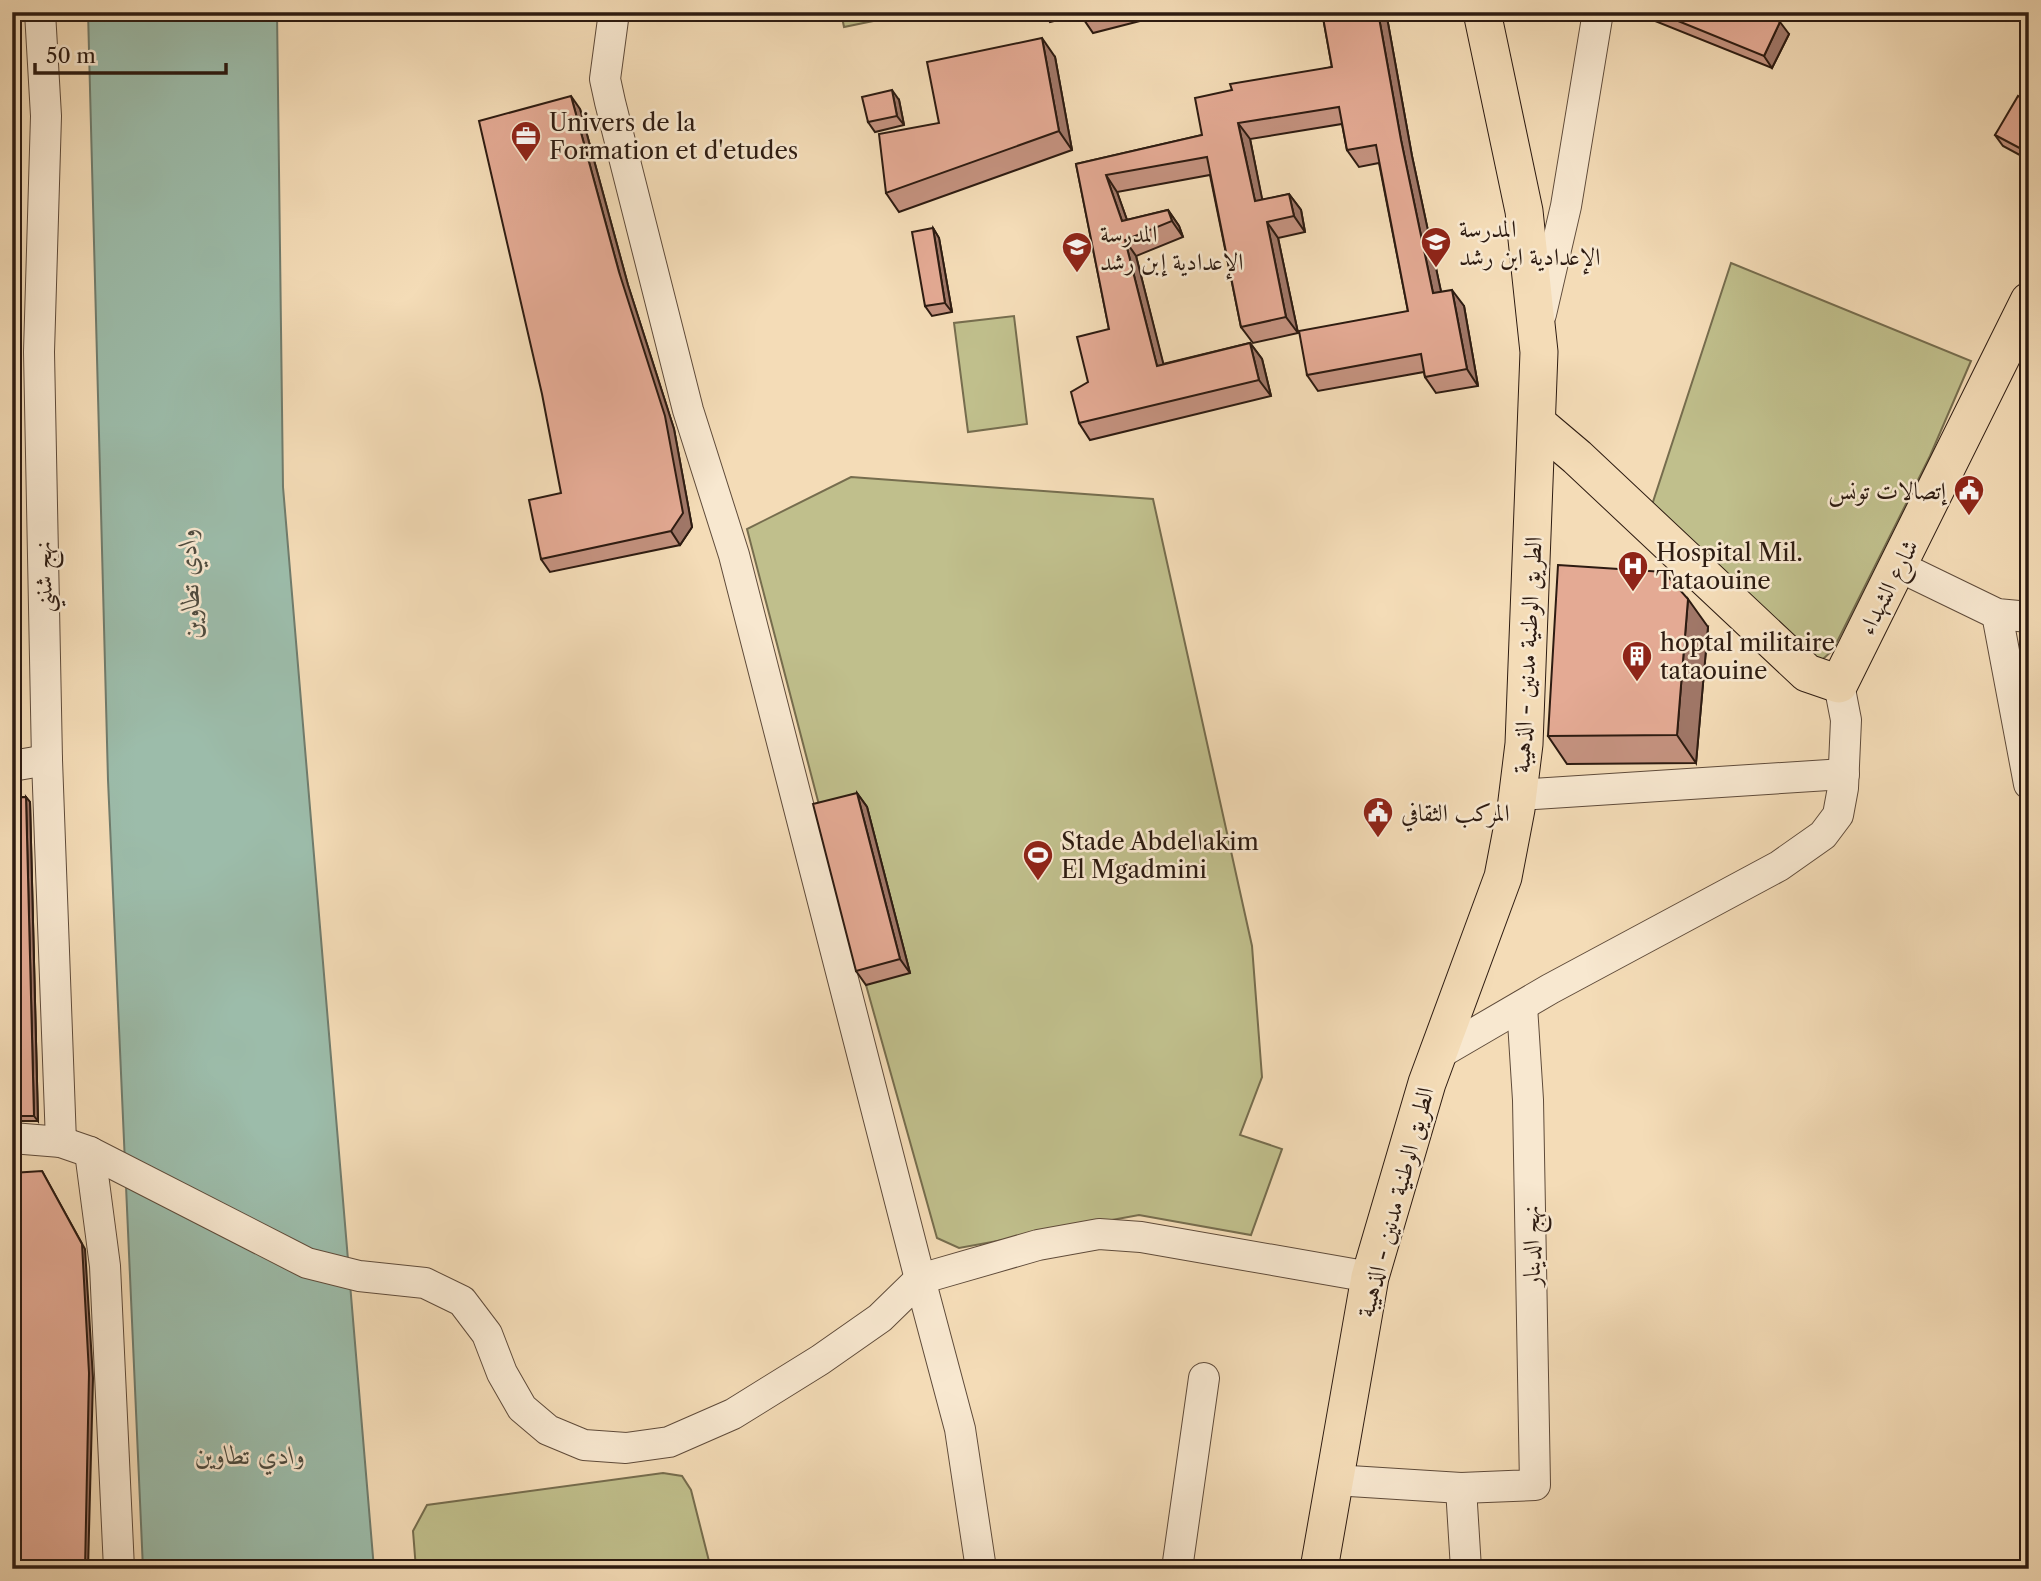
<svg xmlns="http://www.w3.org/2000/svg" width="2041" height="1581" font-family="'Libre Caslon Text',Amiri,serif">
<rect width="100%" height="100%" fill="#f4dcb7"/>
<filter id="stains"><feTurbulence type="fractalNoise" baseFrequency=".00286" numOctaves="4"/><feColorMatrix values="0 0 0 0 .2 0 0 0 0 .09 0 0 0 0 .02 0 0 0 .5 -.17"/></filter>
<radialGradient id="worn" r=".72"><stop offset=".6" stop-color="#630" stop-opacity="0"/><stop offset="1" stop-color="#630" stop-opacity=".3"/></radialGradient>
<g fill="#c0bf8c" stroke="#766d4e" stroke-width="2">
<polygon points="841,12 917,12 844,27"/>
<polygon points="1731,263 1971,361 1930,456 1833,650 1823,659 1816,660 1651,508"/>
<polygon points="1014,316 1027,424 968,432 954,323"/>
<polygon points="851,477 1153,499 1252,946 1262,1077 1240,1135 1282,1149 1251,1235 1139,1215 959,1248 937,1238 866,985 747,529"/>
<polygon points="663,1473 682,1476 691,1490 711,1569 416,1569 413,1531 427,1505"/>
</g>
<polygon fill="#9cbcaa" stroke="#707c6d" stroke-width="2" points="88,12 277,12 283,487 374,1569 143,1569 108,780"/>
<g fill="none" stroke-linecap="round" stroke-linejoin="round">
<g stroke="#5f4b3a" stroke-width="32">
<g id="minor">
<polyline points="40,12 46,116 39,352 47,760 61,1142"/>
<polyline points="614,12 605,79 610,102 688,410 734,555 920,1279 960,1429 981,1569"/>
<polyline points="1541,314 1566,206 1598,12"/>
<polyline points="1898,566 1997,614 2029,617"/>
<polyline points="1997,614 2029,784"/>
<polyline points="12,766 47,760"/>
<polyline points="1518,795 1844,774"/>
<polyline points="1437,1055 1550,989 1779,866 1823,835 1838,815 1843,788 1846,720 1839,684"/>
<polyline points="12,1138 61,1142 90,1152 307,1263 359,1276 425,1283 462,1301 487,1334 502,1373 522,1408 548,1430 584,1445 626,1448 669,1442 733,1414 820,1360 880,1318 920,1279 1038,1245 1099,1234 1141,1237 1370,1277"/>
<polyline points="90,1152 105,1266 119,1569"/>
<polyline points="1334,1480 1461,1488 1535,1485 1528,1100 1522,1006"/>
<polyline points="1461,1488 1466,1569"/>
<polyline points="1177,1569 1204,1378"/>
</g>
</g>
<g stroke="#2d1b11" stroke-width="39">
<g id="major">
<polyline points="1538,424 1577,457 1807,673 1839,684 2029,301"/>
<polyline points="1319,1569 1370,1277 1427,1083 1503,877 1516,809 1524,744 1539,352 1524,211 1482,12"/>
</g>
</g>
<use href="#minor" stroke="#f8e8d0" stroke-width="30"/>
<use href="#major" stroke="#f4dcb7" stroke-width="37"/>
</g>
<g fill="#c4927f" stroke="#2d1b11" stroke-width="2">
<polygon points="1043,12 1138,12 1140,21 1093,33 1080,14 1050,22"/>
<polygon points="1209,12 1237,12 1213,18"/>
<polygon points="1322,12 1386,12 1412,156 1441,292 1464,306 1478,386 1436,393 1425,377 1424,372 1318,391 1307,375 1408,311 1379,163 1359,167 1347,150 1342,124 1250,139 1262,200 1289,194 1301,210 1305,232 1278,238 1298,333 1253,343 1241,327 1210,175 1117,192 1127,220 1168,210 1179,226 1183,237 1136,256 1163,364 1250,343 1262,359 1271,396 1090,440 1079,423 1088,382 1109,329 1076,164 1202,135 1232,90 1332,67"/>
<polygon points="1638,12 1760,12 1789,34 1772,68 1640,15"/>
<polygon points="1055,57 1072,150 899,212 886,193 939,123"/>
<polygon points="2029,91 2029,160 2003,146 1995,135"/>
<polygon points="899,100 904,125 875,132 868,122"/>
<polygon points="580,109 628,285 674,429 692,527 680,545 550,572 541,559 561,493"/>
<polygon points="933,228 939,238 952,312 932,316 925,306"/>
<polygon points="1708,627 1696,763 1567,764 1548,736"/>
<polygon points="857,793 867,807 910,973 866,985 856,971"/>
<polygon points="26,797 30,802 38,1121 12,1121 12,798"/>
</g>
<g fill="#a07768" stroke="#2d1b11" stroke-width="2">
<polygon points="1134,12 1138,12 1140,21"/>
<polygon points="1378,12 1386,12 1412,156 1445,310 1433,293 1401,140"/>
<polygon points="1780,22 1789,34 1772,68 1764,56"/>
<polygon points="1042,38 1055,57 1072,150 1059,131"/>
<polygon points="892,90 899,100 904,125 897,116"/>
<polygon points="571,96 580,109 628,285 674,429 692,527 680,545 671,531 619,272"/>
<polygon points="1238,123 1250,139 1266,218 1255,201"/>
<polygon points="1106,175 1117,192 1133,237 1122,221"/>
<polygon points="1289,194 1301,210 1305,232 1294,216"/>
<polygon points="1168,210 1179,226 1183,237 1172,221"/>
<polygon points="1267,222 1278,238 1298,333 1286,317"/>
<polygon points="933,228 939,238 952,312 945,303"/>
<polygon points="1125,240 1136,256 1168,382 1157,366"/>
<polygon points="1452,290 1464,306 1478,386 1467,369"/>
<polygon points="1250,343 1262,359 1271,396 1259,380"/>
<polygon points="1688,599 1708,627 1696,763 1677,735"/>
<polygon points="857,793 867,807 910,973 900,959"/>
<polygon points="26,797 30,802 38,1121 34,1116"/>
<polygon points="42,1171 85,1249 93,1378 88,1569 85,1569"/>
</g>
<g fill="#e4aa94" stroke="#2d1b11" stroke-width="2">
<polygon points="1322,12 1378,12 1401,140 1433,293 1452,290 1467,369 1425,377 1421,354 1307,375 1299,331 1408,311 1376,145 1347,150 1339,107 1238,123 1255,201 1289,194 1294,216 1267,222 1286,317 1241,327 1207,157 1106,175 1122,221 1168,210 1172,221 1125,240 1157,366 1250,343 1259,380 1079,423 1071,392 1088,382 1077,337 1109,329 1076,164 1202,135 1195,98 1232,90 1230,84 1332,67"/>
<polygon points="1656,12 1760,12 1780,22 1764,56"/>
<polygon points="1042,38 1059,131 886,193 879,134 939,123 927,62"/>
<polygon points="892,90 897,116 868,122 862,97"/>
<polygon points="2029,91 2029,153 1995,135 2018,96 2023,99"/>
<polygon points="571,96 619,272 665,416 683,513 671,531 541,559 529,500 561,493 542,394 479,121"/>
<polygon points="933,228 945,303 925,306 912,232"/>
<polygon points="1558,565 1664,572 1688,599 1677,735 1548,736"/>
<polygon points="857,793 900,959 856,971 813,804"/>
<polygon points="26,797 34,1116 12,1116 12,798"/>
<polygon points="42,1171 82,1244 89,1373 85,1569 12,1569 12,1173"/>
</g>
<defs>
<g id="office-pin" transform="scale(1.575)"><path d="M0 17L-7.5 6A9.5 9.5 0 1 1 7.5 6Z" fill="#8f2418" stroke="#f8e8d0"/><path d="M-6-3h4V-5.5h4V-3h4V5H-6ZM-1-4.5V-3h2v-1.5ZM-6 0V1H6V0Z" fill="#fff"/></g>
<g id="school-pin" transform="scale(1.575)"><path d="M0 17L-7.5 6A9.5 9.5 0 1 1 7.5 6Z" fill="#8f2418" stroke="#f8e8d0"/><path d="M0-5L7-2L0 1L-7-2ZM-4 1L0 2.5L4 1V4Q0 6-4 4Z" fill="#fff"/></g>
<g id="civic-pin" transform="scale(1.575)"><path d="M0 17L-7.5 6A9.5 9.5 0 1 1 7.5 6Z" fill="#8f2418" stroke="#f8e8d0"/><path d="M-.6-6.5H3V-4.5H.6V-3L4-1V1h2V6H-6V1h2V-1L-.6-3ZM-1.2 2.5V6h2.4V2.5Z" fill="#fff"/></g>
<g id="hospital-pin" transform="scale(1.575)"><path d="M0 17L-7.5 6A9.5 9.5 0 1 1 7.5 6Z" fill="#8f2418" stroke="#f8e8d0"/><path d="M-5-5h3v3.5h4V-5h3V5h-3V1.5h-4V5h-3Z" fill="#fff"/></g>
<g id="building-pin" transform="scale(1.575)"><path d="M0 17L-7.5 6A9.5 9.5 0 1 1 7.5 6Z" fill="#8f2418" stroke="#f8e8d0"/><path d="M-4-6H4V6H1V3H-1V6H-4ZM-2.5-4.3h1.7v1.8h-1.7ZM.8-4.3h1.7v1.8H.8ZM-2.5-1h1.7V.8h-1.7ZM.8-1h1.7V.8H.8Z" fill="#fff"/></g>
<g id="stadium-pin" transform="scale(1.575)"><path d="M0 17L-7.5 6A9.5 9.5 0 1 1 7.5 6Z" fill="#8f2418" stroke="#f8e8d0"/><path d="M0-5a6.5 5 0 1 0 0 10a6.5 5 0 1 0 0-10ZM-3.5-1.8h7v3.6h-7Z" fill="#fff"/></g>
</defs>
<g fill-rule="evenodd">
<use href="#office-pin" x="526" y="136"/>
<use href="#school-pin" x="1436" y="242"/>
<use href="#school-pin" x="1077" y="247"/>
<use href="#civic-pin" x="1969" y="490"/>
<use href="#hospital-pin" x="1633" y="566"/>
<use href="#building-pin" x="1637" y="656"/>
<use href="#civic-pin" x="1378" y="812"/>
<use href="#stadium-pin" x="1038" y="855"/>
</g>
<g text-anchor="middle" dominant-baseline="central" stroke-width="5" stroke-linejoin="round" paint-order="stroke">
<g font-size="24" fill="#2d1b11" stroke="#f8e8d0" text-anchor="start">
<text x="549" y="122">Univers de la<tspan x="549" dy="28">Formation et d'etudes</tspan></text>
<text x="1459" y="228">المدرسة<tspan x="1459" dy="28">الإعدادية ابن رشد</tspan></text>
<text x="1100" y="233">المدرسة<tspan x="1100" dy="28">الإعدادية إبن رشد</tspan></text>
<text x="1946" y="490" text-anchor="end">إتصالات تونس</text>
<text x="1656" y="552">Hospital Mil.<tspan x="1656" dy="28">Tataouine</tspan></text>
<text x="1660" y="642">hoptal militaire<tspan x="1660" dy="28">tataouine</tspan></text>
<text x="1401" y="812">المركب الثقافي</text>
<text x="1061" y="841">Stade Abdelاakim<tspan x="1061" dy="28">El Mgadmini</tspan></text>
</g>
<g font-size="24" fill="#2d1b11" stroke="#f8e8d0">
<text transform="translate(43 577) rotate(-91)">نهج شنني</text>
<text transform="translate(1888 587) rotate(-63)">شارع الشهداء</text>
<text transform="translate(1527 655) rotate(-87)">الطريق الوطنية مدنين - الذهيبة</text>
<text transform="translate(1395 1202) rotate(-75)">الطريق الوطنية مدنين - الذهيبة</text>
<text transform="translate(1531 1246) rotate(-91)">نهج الدينار</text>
</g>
<g font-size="26" font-style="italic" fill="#4e4b3f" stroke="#f8e8d0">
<text transform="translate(189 584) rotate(-93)">وادي تطاوين</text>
<text x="250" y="1455">وادي تطاوين</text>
</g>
</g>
<rect width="2041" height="1581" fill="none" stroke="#f4dcb7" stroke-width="42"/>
<rect x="14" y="14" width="2013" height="1553" fill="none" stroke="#2d1b11" stroke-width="3.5"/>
<rect x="21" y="21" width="1999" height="1539" fill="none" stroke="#2d1b11" stroke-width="2"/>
<path d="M35 63v10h191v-10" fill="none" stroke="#2d1b11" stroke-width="3.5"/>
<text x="46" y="63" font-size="21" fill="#2d1b11" stroke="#f8e8d0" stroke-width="5" paint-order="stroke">50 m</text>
<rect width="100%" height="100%" filter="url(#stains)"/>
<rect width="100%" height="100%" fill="url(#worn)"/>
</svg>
